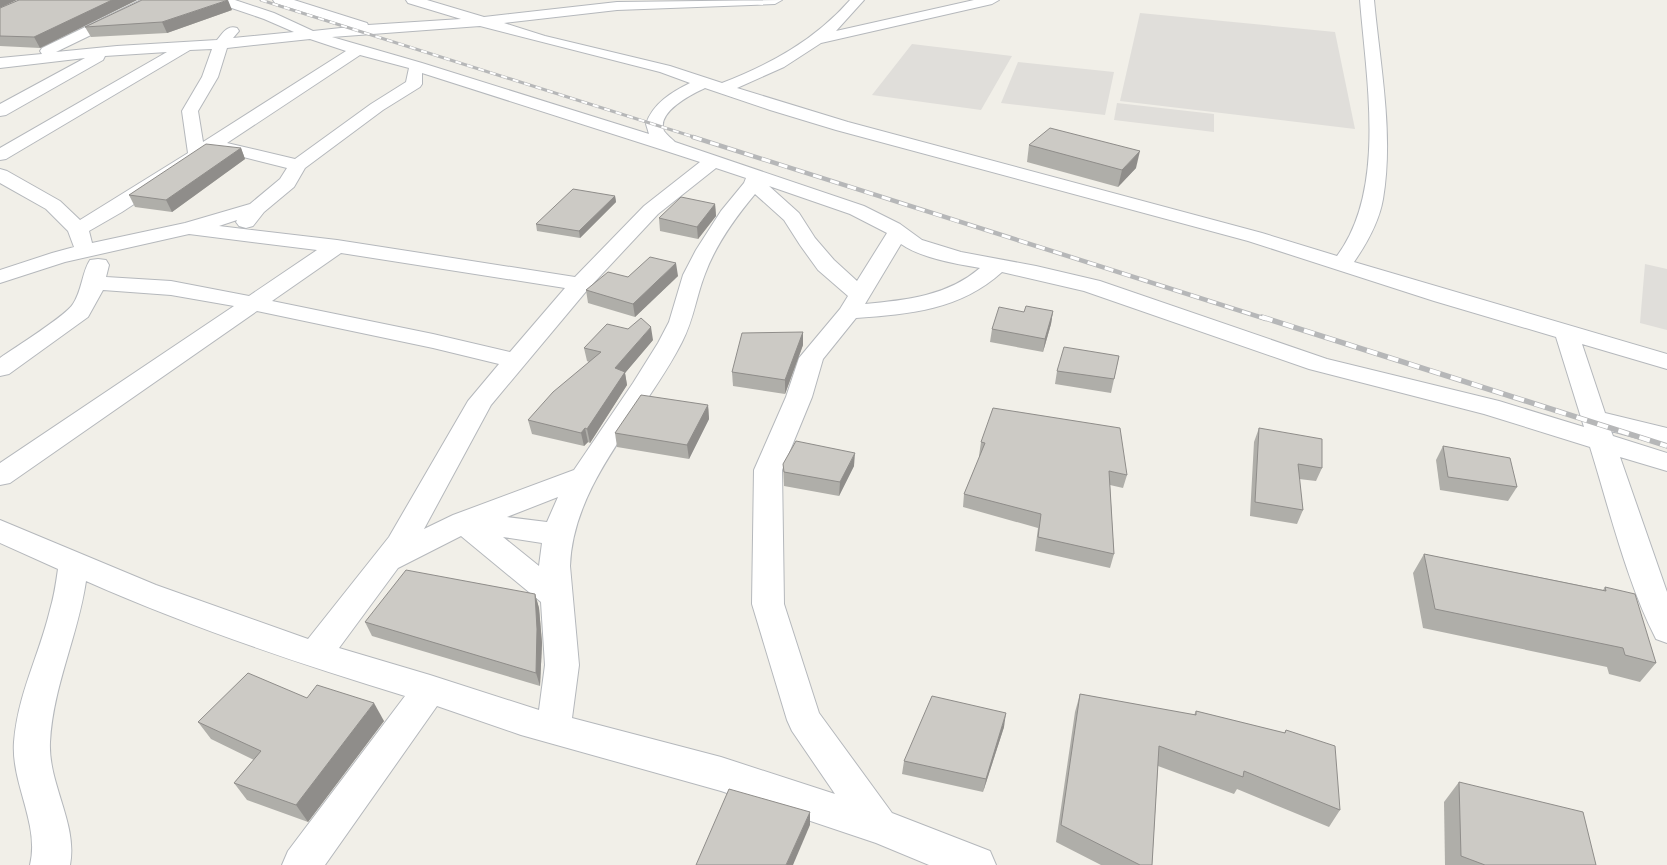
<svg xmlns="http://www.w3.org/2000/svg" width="1667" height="865" font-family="Jost,sans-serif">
<rect width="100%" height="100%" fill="#f1efe8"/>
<g fill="#e0deda">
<polygon points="1140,13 1335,32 1355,129 1120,101"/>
<polygon points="912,44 1012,56 981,110 872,95"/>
<polygon points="1018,62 1114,72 1105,115 1001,103"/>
<polygon points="1117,103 1214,114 1214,132 1114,120"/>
<polygon points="1645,264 1667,269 1667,330 1640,323"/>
</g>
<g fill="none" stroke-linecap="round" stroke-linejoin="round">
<g stroke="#b5b8bc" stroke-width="2">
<path id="minor" d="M141 0H159L157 3 56 52 117 46 217 40C223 33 227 25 237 28L239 31 233 38 294 32 264 19 217 3 215 0H235L274 13 313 31 350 27 275 3 273 0H294L367 23 368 25 461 19 408 3 406 0H427L484 17 617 2 782 0 775 4 617 10 504 23 545 36 670 66 722 83C771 64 815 40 850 0H864L836 31 974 0H999L992 4 821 43 784 67 737 88 848 122 1262 233 1337 256C1387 189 1366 78 1360 0H1374C1380 65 1394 134 1383 199 1379 222 1367 243 1354 262L1667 354V369L1582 344 1605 413 1667 428V446L1611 431 1613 436 1667 453V471L1620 457 1667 592V643L1656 639C1627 583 1609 508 1590 447L1484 414 1309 369 1084 291 1002 272C960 310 910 314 856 318L823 359 812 397 782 470 784 604 819 713 892 813 990 851 996 865H929L876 843 721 791 521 735 437 706 325 865H282L288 851 405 696C297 663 190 627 86 581 78 636 53 686 50 742 48 784 78 824 70 865H30C40 824 11 784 14 742 18 693 39 656 50 610 54 597 56 583 58 569L0 543V520L156 585 308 639 389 537 468 401 499 364 433 348 257 311 10 483 0 485V463L234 306 171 295 103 290 88 317 9 374 0 376V358C14 348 67 315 73 304 82 291 82 272 90 260L98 259 106 260 109 265 106 277 171 281 249 296 317 250 189 234 65 262 0 283V270L52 253 74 247 68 231 46 209 0 183V169L7 171 60 201 80 220 188 153 182 111 202 77 212 49 190 50 6 159 0 160V148L167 52 105 56 103 60 6 115 0 116V104L85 58 0 68V58L42 54 40 51 42 48ZM480 26 660 72 690 83C672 92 653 103 646 124L649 134 422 63 332 37ZM310 39 346 51 203 142 198 111 218 77 227 48ZM360 55 409 68 406 82 371 104 295 159 227 143ZM422 73 663 150 700 162 644 206 575 277 337 240 219 226 237 220 236 222 239 226 246 228 253 226 264 212 294 187 305 168 383 110 420 87 422 84ZM705 88 770 110 836 130 1248 241 1434 301 1556 337 1584 427 1499 401 1327 359 1100 281 1036 266 961 252 922 240 900 224 864 206 675 142C672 139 667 135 664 131 656 112 692 94 705 88ZM216 150 287 168 280 179 250 204 185 223 92 243 89 231 122 212ZM716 168 746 178 744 183 721 211 696 250 683 275 669 322 658 343 633 383 574 470 453 515 424 529 491 405 588 289 658 214ZM769 186 850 214 887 233 857 281 834 260 815 238 799 213ZM755 194 784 220 800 245 818 270 848 296 840 309 799 358 786 397 754 470 752 604 787 720 792 731 835 794 721 757 572 718 579 665 570 566C573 482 645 415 682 342 694 319 696 297 705 274 716 244 735 218 755 194ZM901 244C921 258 956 264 980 268 947 296 907 300 865 304ZM341 253 565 288 510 352 433 334 272 301ZM558 497 547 522 507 517ZM461 536 541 602 545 665 539 710 430 675 339 648 398 568ZM503 537 542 543 539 566Z"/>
</g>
<use href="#minor" fill="#fff" fill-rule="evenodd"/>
<g stroke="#b6b7b8" stroke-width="3">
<polyline id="rail-far2" points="261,0 697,138"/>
</g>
<g stroke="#b6b7b8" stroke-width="4.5">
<polyline id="rail-far1" points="693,137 1266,319"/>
</g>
<g stroke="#b6b7b8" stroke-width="5.5">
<polyline id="rail" points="1262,317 1667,446"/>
</g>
<use href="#rail-far2" stroke="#fff" stroke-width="2" stroke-dasharray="6" stroke-linecap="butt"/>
<use href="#rail-far1" stroke="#fff" stroke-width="3" stroke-dasharray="9" stroke-linecap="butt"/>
<use href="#rail" stroke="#fff" stroke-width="4" stroke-dasharray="11" stroke-linecap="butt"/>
</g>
<g fill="#afaea9">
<polygon points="19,0 137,0 40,48 0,46 0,8"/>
<polygon points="232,10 167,33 91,37 85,27"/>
<polygon points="1029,145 1136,168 1118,187 1027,162"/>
<polygon points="241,148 245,159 172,212 135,207 129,195"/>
<polygon points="615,196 616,202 580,238 537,231 536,224"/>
<polygon points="715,204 716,216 698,239 660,231 659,218"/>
<polygon points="678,276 635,317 588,303 586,290 628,277"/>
<polygon points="1053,311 1051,324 1043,352 990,342 992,329 1024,312"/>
<polygon points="803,332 803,345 785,394 733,386 732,372"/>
<polygon points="653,340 625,373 627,385 590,443 588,442 584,446 532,434 528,420 589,362 587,361 584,348"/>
<polygon points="1119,356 1111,393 1055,384 1057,371"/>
<polygon points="708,405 709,419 689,459 617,447 615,433"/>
<polygon points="1259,428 1322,468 1316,481 1299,479 1303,510 1297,524 1250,516 1254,442"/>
<polygon points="981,442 1127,475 1123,488 1110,485 1114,554 1110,568 1035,551 1038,528 963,507 964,494 980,456 979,456"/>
<polygon points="1443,446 1517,487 1508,501 1440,490 1436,460"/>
<polygon points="783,464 854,466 839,496 784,486"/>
<polygon points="1424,554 1603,590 1605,587 1656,663 1640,682 1609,674 1607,667 1423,628 1413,573"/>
<polygon points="535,594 539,608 542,643 540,686 372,636 365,622"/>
<polygon points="1080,694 1194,715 1196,711 1284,733 1286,730 1340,810 1329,827 1237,789 1234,794 1158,766 1152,865 1101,865 1056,842 1075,712"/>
<polygon points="307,698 384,721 308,822 247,800 234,783 254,760 211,739 198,722"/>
<polygon points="1004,727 983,792 902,774 904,761"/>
<polygon points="1459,782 1596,865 1445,865 1444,802"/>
</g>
<g fill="#8f8d8a">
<polygon points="0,0 17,0 0,8"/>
<polygon points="112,0 137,0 40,48 34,37"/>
<polygon points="228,0 232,10 167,33 162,22"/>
<polygon points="241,148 245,159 172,212 166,200"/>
<polygon points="1140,151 1136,168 1118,187 1122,170"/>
<polygon points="615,196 616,202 580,238 579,231"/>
<polygon points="715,204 716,216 698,239 697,227"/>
<polygon points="676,263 678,276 635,317 633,304"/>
<polygon points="1053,311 1051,324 1043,352 1045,339"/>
<polygon points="651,327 653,340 625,373 627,385 590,443 587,429 615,368"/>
<polygon points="803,332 803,345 785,394 785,380"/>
<polygon points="708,405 709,419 689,459 687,445"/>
<polygon points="585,428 588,442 584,446 581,433"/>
<polygon points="855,453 854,466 839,496 840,482"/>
<polygon points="535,594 539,608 542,643 540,686 536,673"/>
<polygon points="374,703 384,721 308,822 296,805"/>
<polygon points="1006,713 1004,727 983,792 986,779"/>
<polygon points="810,812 810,825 793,865 786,865"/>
</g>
<g fill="#cccac5" stroke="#8f8d8a">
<polygon points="19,0 112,0 34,37 0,36 0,8"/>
<polygon points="142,0 228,0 162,22 85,27"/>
<polygon points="1050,128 1140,151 1122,170 1029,145"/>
<polygon points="206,144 241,148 166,200 129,195"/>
<polygon points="573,189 615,196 579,231 536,224"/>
<polygon points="681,197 715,204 697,227 659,218"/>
<polygon points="650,257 676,263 633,304 586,290 608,272 628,277"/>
<polygon points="1026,306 1053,311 1045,339 992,329 999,307 1024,312"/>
<polygon points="641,318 651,327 615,368 625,372 587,429 585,428 581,433 528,420 553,392 601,352 584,348 607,324 628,329"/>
<polygon points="803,332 785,380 732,372 742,333"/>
<polygon points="1064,347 1119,356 1114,379 1057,371"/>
<polygon points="641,395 708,405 687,445 615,433"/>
<polygon points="993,408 1120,428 1127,475 1109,471 1114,554 1038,537 1041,514 964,494 985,443 981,442"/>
<polygon points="1259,428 1322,439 1322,468 1298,464 1303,510 1255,502"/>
<polygon points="796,441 855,453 840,482 784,472 783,464"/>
<polygon points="1443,446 1510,458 1517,487 1448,477"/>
<polygon points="1424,554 1606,591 1605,587 1635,594 1656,663 1625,655 1623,648 1435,609"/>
<polygon points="406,570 535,594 537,629 536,673 365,622"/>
<polygon points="248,673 307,698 317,685 374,703 296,805 234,783 261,751 198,722"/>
<polygon points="1080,694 1196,715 1196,711 1285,733 1286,730 1335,746 1340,810 1244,771 1243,777 1159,746 1152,865 1140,865 1061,825"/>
<polygon points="932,696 1006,713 986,779 904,761"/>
<polygon points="1459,782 1583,812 1596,865 1485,865 1461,856"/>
<polygon points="729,789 810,812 786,865 696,865"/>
</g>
</svg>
